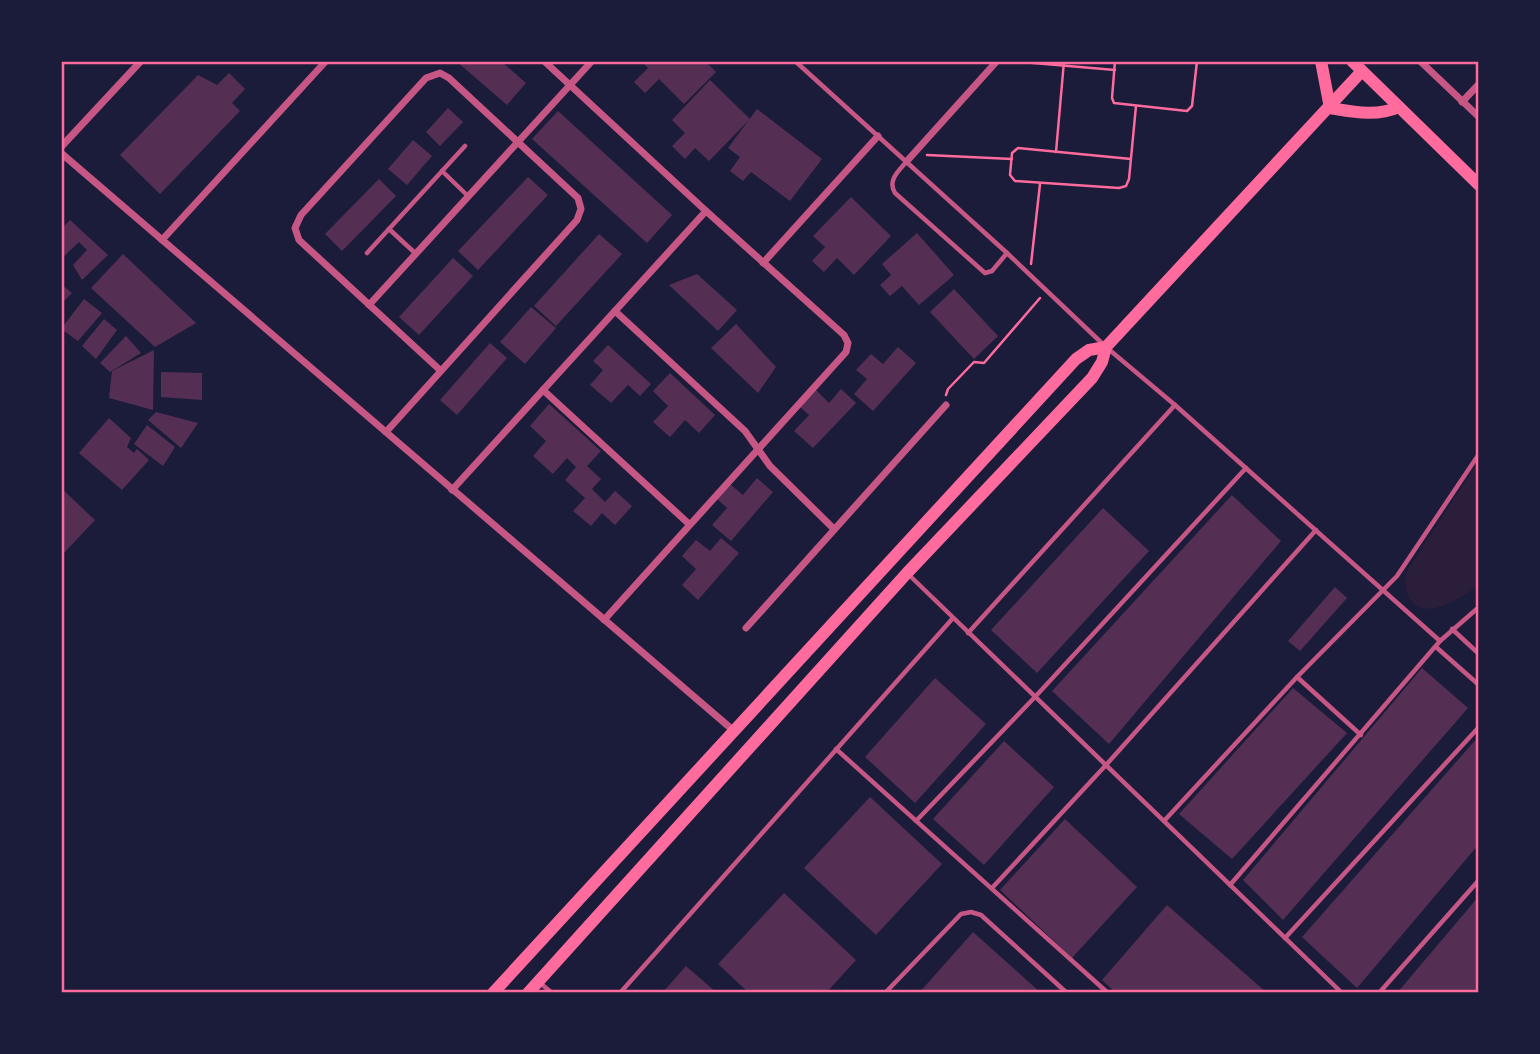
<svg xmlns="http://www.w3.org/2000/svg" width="1540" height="1054" font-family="'Zilla Slab',serif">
<rect width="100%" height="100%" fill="#1b1b3a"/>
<path fill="#2a1e3b" d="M1479 460V586C1461 596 1427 623 1410 599 1405 591 1405 583 1406 573Z"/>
<g fill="#542f53">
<polygon points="456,61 501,61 526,83 507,105"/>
<polygon points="641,61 705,61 716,72 684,104 659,79 645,93 634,82 648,68"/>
<polygon points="229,73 245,89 232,103 240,111 160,194 120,155 198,75 217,85"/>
<polygon points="710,80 750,119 709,161 695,148 685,159 672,146 685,133 672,120"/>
<polygon points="448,108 463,122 440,146 426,132"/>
<polygon points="757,109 822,159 790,201 751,172 743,181 730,171 740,157 728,148"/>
<polygon points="558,111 672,215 647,243 532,139"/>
<polygon points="413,140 432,156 407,185 388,169"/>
<polygon points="528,177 548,195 478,270 458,251"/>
<polygon points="379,179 396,196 342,251 325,234"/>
<polygon points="851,197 891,236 854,275 837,258 824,272 812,261 825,247 813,236"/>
<polygon points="70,220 108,255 82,280 73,265 87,250 79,242 61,259 61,229"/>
<polygon points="917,233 954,275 919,305 902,286 890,296 880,285 891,275 882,264"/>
<polygon points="599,234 622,254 556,326 534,306"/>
<polygon points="123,254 196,323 155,347 91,288"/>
<polygon points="453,258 473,276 419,335 399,317"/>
<polygon points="697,274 737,310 718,331 669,285"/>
<polygon points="61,284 72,293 61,304"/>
<polygon points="954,289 998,336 974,359 930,312"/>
<polygon points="84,299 102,313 78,341 61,329"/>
<polygon points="531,307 556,328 525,364 500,342"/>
<polygon points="104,319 117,330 96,359 82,346"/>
<polygon points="736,324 776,367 758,393 711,348"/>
<polygon points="126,336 141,353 110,372 100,363"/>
<polygon points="490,343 507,358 457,415 440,400"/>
<polygon points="608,345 651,384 640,396 628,385 611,403 590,385 603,370 593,361"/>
<polygon points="898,347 916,363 873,411 854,394 867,379 856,370 871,354 883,364"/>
<polygon points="154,350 153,410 109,398 112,371"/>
<polygon points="161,372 202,373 202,400 161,397"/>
<polygon points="670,373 715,415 699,433 685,420 670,437 653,422 668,406 653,391"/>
<polygon points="815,389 829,403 841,389 856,403 813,448 794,431 809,415 799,406"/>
<polygon points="549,404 601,451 587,466 601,479 592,489 605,502 615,491 632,506 615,525 602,513 591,526 573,511 585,498 565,480 576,467 567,458 553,474 533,456 546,441 530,426"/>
<polygon points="156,412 198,423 181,448 148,420"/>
<polygon points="109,418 131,438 127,447 134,453 137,449 149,460 122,490 79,453"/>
<polygon points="147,425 175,447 163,466 134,444"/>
<polygon points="757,478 773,492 731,541 712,525 727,508 717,499 730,484 743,495"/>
<polygon points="61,488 95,520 64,553 61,550"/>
<polygon points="1232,495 1281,541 1109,744 1052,691"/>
<polygon points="1103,508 1149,551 1037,673 991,630"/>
<polygon points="721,538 739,553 698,600 682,585 696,569 682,556 696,540 710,551"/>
<polygon points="1335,587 1347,598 1300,651 1288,641"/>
<polygon points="1422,668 1468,708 1283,920 1243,880"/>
<polygon points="935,678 986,724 915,803 865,757"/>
<polygon points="1293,688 1347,733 1232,859 1179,814"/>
<polygon points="1479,736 1479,844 1357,988 1302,937"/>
<polygon points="1004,741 1054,787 984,865 933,819"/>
<polygon points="870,797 942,864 876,935 804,868"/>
<polygon points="1065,819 1137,887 1072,958 1000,890"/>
<polygon points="784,893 856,960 826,993 749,993 718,964"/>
<polygon points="1479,896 1479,993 1397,993"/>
<polygon points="1167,905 1267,993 1116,993 1102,980"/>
<polygon points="973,932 1041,993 919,993"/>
<polygon points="686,966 717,993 662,993"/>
</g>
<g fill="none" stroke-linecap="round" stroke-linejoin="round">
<g stroke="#ff6b9d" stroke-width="2.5">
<polyline points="1009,61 1115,70"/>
<polyline points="1115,61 1112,98 1114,103 1187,111 1192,106 1197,61"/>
<polyline points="1056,152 1064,61"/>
<polyline points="927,155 1012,159"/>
<polyline points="1131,159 1018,148 1012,153 1010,175 1015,181 1119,188 1126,186 1129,179 1136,106"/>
<polyline points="1031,264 1040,184"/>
<polyline points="946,395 948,389 974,362 984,363 1040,298"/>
</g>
<g stroke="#c65784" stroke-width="4.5">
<polyline points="795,61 1007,253 1106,347 1175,405 1440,641"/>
<path d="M907 161C899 171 887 180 895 193L985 273 992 271 1007 253"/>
<polyline points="442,171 468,196"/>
<polyline points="389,229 415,253"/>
<polyline points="367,253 465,146"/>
<polyline points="907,573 1342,993"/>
<polyline points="1452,629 1479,654"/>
<polyline points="968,633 1175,405"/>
<polyline points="1436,647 1479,685"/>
<polyline points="1297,677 1361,735"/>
<polyline points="836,749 1108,993"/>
<polyline points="916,821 1035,697 1246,468"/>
<polyline points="1164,821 1297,677 1397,576 1479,454"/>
<polyline points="1230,885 1440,641 1479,607"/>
<polyline points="992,888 1106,765 1316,530"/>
<polyline points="1285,938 1479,727"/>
<polyline points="539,982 552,993"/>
<polyline points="620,993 953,618"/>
<polyline points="885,993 961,914 971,912 981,915 1067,993"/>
<polyline points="1379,993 1479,880"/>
</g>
<g stroke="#c65784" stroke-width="7">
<polyline points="544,61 706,211 844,335 848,343 846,352 604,620"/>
<polyline points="1420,61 1479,117"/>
<polyline points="1462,102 1479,84"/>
<polyline points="61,147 141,61"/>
<polyline points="61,153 734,731"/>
<polyline points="907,161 997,61"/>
<polyline points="162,240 326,61"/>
<polyline points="763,263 878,136"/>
<polyline points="369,305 592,61"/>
<polyline points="615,311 745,431 770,466 834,529"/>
<polyline points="543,390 689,524"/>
<polyline points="386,432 577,220 581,209 578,198 449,78 440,73 426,78 301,215 295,228 299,240 441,371"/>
<polyline points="452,490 706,211"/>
<polyline points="746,628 946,405"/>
</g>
<g stroke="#ff6b9d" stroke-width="12">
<path d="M1321 61 1330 108C1354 112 1376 117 1399 107"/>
<polyline points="1352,61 1479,185"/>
<polyline points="493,993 1076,359 1089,350 1106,347"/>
<polyline points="528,993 907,573 1092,378 1102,362 1106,347 1362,71"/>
</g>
</g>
<rect width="1540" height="1054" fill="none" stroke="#1b1b3a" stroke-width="126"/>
<rect x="63" y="63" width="1414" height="928" fill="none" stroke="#ff6b9d" stroke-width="2.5"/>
</svg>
